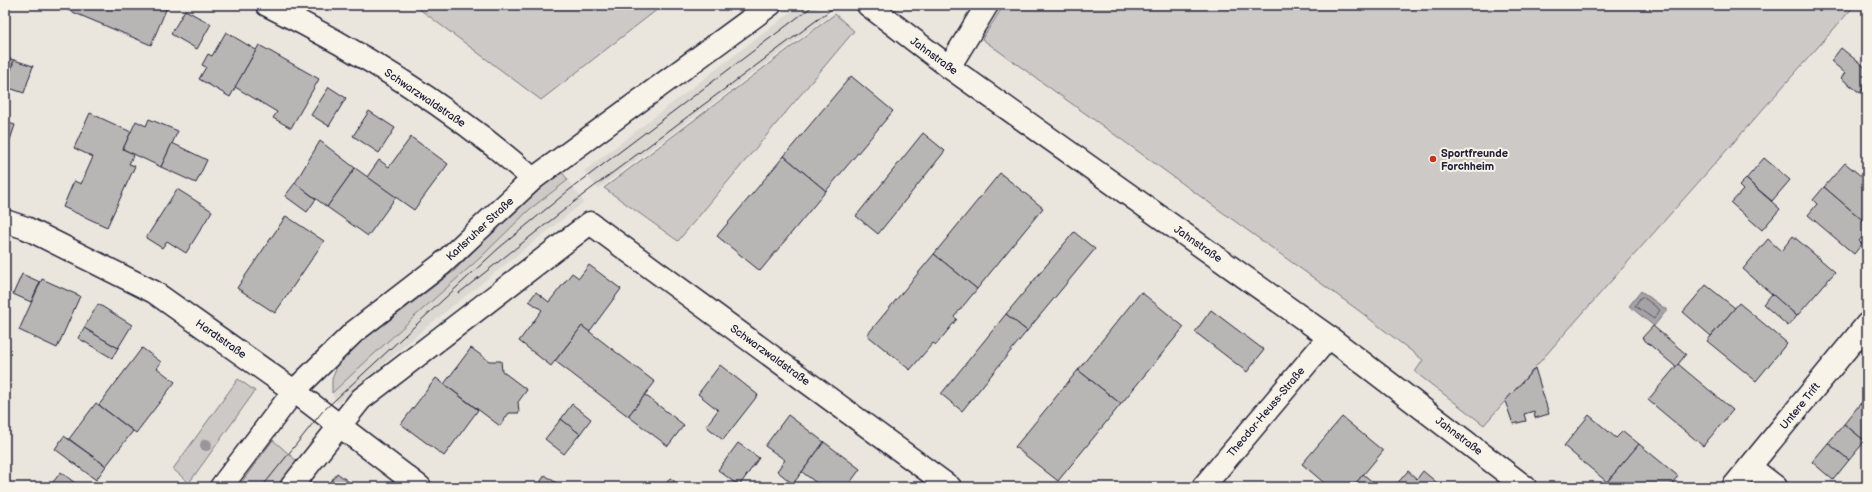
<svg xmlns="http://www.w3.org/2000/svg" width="1872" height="492" font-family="'Balsamiq Sans',sans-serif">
<rect width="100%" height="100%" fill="#eae6de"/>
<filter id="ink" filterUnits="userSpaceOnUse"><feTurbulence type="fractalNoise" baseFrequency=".025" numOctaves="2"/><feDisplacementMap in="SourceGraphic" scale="8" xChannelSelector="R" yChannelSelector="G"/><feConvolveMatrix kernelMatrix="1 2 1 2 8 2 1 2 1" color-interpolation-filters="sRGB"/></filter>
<g filter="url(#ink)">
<g fill="#dbd8d2">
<polygon points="800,5 810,5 829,16 598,189 584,171"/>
<polygon points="568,180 584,202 424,329 337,404 332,393 530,209"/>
</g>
<g fill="#cdc9c6" stroke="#787680">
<polygon points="414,5 663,5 541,100"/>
<polygon points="1004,5 1855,5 1484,425 1415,372 1423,360 1358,310 982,39"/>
<polygon points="835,14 854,31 678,241 604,188"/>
<polygon points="561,171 568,180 530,209 481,257 414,317 332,393 332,379 339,362 361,342 454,271 533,192"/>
<polygon points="238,379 255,391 189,483 173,469"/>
<polygon points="273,440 298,462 279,487 238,487"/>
</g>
<polygon fill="#a6a3a6" stroke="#716f7b" points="1641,291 1667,310 1654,326 1629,306"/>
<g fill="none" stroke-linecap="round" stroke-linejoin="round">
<polygon stroke="#575666" stroke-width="1" points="1643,297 1660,310 1654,319 1635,306 1640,298"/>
</g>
<g fill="#b8b6b5" stroke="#22223b">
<polygon points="56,5 168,5 151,45"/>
<polygon points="185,10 211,24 197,49 171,34"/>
<polygon points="226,32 256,50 230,97 199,79 206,67 202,65 208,54 212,56"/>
<polygon points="259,45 319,79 291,128 273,118 277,112 235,87"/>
<polygon points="1841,48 1867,69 1867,84 1860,93 1841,78 1845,73 1831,61"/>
<polygon points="5,57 14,60 6,87 5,87"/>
<polygon points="14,60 33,66 24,93 6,87"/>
<polygon points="851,76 893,111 826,191 784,156"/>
<polygon points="329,87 346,98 329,126 311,115"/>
<polygon points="369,111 395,128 379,153 353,136"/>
<polygon points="90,113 131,132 123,149 134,154 129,164 135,166 107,227 63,207 74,181 81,184 93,157 74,148"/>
<polygon points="149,119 178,131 161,167 123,149 136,121 146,126"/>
<polygon points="5,122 15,125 5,155"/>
<polygon points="923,133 945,151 878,234 856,216"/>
<polygon points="411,137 448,164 414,210 367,177 379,160 389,167"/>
<polygon points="320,141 355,168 327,207 295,183"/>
<polygon points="172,143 207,160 196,183 161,167"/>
<polygon points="784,156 826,191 760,271 717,236"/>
<polygon points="1764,158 1790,180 1772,201 1746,179"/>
<polygon points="1845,163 1867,181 1867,224 1824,187"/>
<polygon points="355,168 396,197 368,236 327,207"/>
<polygon points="1000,173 1043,208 977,289 934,254"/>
<polygon points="1746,179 1780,209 1762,230 1731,203 1743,190 1739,186"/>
<polygon points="295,183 316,199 307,212 285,196"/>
<polygon points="1824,187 1867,224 1867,231 1859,241 1862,244 1854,254 1808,215 1817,204 1813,200"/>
<polygon points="177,189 212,211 186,253 167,241 162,248 146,238"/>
<polygon points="286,216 324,241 275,313 237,288"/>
<polygon points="1074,232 1095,249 1027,331 1006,314"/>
<polygon points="1793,236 1835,272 1797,316 1743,269 1768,239 1781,251"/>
<polygon points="934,254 977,289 954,317 957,319 936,345 933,343 910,370 867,335"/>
<polygon points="589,265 621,289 589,332 582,326 551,366 519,341 542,310 529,301 536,292 549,302 572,273 579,278"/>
<polygon points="22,274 40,282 31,302 13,294"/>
<polygon points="42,279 80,296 57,348 19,330"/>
<polygon points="1706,285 1735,308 1711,336 1683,312"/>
<polygon points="1141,292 1184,327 1121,404 1078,370"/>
<polygon points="1772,294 1797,316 1788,326 1763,304"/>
<polygon points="1739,303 1787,343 1756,381 1707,341"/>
<polygon points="98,304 132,325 118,348 84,328"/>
<polygon points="1211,310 1264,350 1247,372 1195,332"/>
<polygon points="1006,314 1027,331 962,411 941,394"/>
<polygon points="582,326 655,382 628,416 555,361"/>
<polygon points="1653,326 1686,354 1676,367 1642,338"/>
<polygon points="84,328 118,348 112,358 78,338"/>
<polygon points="142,348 161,362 157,368 175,382 136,433 99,405"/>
<polygon points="471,348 489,361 501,361 502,371 527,390 518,402 519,413 509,413 500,426 444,384"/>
<polygon points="1678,364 1733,410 1703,446 1648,400"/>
<polygon points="720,365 758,395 723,440 706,426 718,410 698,394"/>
<polygon points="1535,368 1549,414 1535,418 1534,411 1524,414 1526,421 1513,424 1505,401"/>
<polygon points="1078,370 1121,404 1058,481 1015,447"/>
<polygon points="436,378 478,410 444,456 401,424"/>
<polygon points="645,395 684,425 668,446 628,416"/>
<polygon points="1867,396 1867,410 1860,404"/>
<polygon points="96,403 133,431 106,466 69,439"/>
<polygon points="572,404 591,419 580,434 561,419"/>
<polygon points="1860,404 1867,410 1867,439 1865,441 1844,424"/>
<polygon points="788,415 824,442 793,484 777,471 785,460 765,446"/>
<polygon points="1589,415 1616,438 1623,431 1639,444 1607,482 1564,446"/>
<polygon points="1342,417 1383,451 1353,487 1329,487 1302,464"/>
<polygon points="561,419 580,434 564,454 545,439"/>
<polygon points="1844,424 1865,441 1849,460 1828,443"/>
<polygon points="64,436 106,466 96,480 55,449"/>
<polygon points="824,442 860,469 847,487 822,487 802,472"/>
<polygon points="738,443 759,458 739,486 718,470"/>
<polygon points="1828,443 1849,460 1833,480 1812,462"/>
<polygon points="1639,444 1678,476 1669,487 1613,487 1607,482"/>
<polygon points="1408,471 1417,479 1423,471 1442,487 1394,487"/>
<polygon points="61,472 80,487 49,487"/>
<polygon points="337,473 356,487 327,487"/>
<polygon points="1363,474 1375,484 1372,487 1353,487"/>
<polygon points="545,475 562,487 537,487"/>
<polygon points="670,478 682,487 664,487"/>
</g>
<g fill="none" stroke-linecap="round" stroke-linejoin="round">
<g stroke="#22223b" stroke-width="25">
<g id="minor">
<path d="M267 5C362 52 454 109 533 179"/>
<polyline points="868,5 949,67 1329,337 1525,487"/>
<polyline points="949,67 987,5"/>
<polyline points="5,221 26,228 154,292 294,391 420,487"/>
<polyline points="1750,467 1776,487"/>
<polyline points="221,487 294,391 354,332 442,264 533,179 770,5"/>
<polyline points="291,487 361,399 590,223 950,487"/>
<polyline points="1203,487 1329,337"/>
<polyline points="1733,487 1867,324"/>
</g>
</g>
<use href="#minor" stroke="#f7f3e8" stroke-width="22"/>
<g stroke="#22223b" stroke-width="1">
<polyline points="459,293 588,191 837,5"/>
<polyline points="262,487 322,412 499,248 568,191 814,5"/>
</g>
</g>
<circle fill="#98969b" cx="206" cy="445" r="6"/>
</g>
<circle fill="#c8321e" stroke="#f7f3e8" stroke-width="1.5" cx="1433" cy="159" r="4"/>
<g text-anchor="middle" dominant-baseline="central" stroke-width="4" stroke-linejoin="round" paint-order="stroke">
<g font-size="11" fill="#22223b" stroke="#f7f3e8">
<text transform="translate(934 56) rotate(36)">Jahnstraße</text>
<text transform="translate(425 98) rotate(34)">Schwarzwaldstraße</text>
<text transform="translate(480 229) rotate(-43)">Karlsruher Straße</text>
<text transform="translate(1198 244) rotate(35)">Jahnstraße</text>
<text transform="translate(221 339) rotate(35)">Hardtstraße</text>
<text transform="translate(770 355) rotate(36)">Schwarzwaldstraße</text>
<text transform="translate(1800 406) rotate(-51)">Untere Trift</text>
<text transform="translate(1266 412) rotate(-50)">Theodor-Heuss-Straße</text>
<text transform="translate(1459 436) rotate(37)">Jahnstraße</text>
</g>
<g font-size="11" font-weight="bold" fill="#22223b" stroke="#f7f3e8" text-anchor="start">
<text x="1441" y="153">Sportfreunde<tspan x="1441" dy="13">Forchheim</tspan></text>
</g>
</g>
<rect width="1872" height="492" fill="none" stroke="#f7f3e8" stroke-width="20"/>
<rect x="10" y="10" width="1852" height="472" fill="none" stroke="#22223b" stroke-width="1.5" filter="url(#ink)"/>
</svg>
